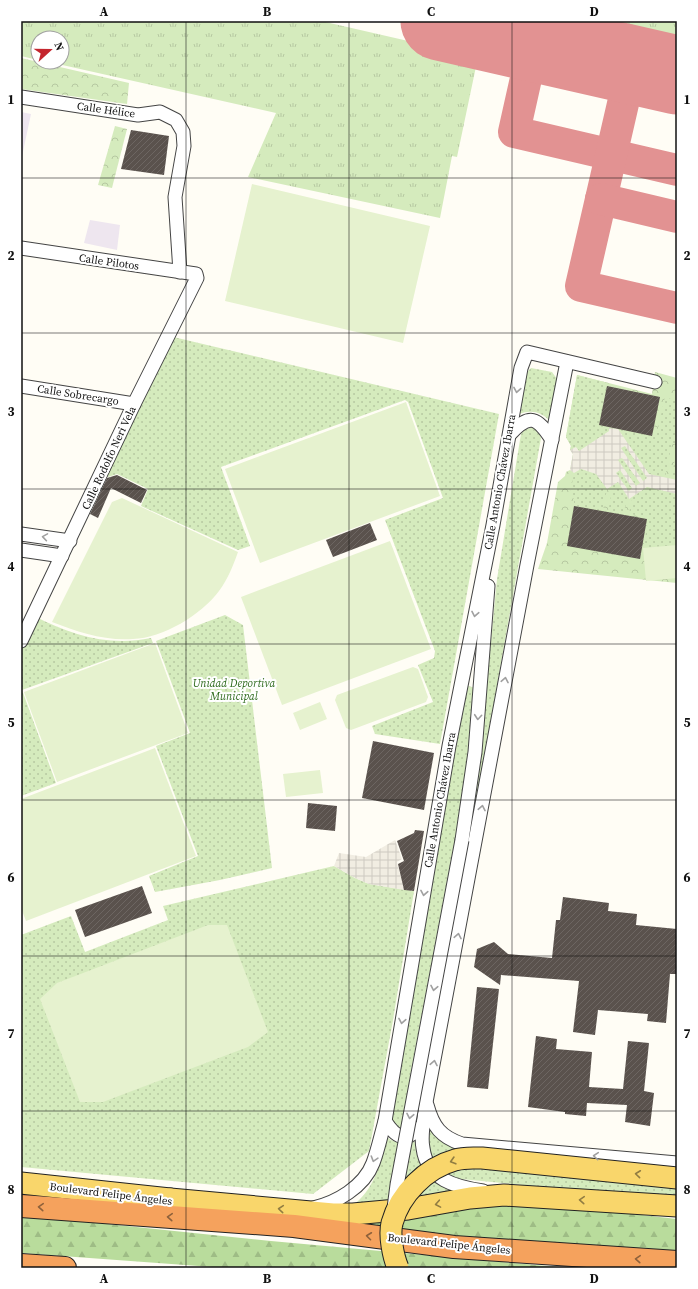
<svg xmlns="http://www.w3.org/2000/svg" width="698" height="1289" font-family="'Source Serif 4',serif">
<defs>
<pattern id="grass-tufts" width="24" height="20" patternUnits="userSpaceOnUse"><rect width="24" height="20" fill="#d5ebbd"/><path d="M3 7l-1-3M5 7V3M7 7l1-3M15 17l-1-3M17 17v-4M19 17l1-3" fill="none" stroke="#b6c8a1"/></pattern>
<pattern id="forest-firs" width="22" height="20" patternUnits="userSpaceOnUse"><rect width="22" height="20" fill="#b9dc9c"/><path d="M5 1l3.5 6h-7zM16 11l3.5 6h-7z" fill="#9ebc85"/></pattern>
<pattern id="park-crowns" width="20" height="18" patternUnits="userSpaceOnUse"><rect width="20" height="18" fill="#d5ebbd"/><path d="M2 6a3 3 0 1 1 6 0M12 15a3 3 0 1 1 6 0" fill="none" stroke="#b6c8a1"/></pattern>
<pattern id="garden-dots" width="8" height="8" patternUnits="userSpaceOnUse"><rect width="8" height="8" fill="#d5ebbd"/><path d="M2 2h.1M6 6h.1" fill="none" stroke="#b6c8a1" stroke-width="1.8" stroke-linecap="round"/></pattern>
<pattern id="plaza-grid" width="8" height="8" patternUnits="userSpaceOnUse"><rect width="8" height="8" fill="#f1ede2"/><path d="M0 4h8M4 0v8" fill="none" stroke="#cecac1"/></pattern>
<pattern id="building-hatch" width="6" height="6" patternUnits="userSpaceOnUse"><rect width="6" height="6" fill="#5a524d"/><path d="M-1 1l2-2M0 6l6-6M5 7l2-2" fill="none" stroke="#6d6662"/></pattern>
</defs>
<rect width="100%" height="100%" fill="#fffdf5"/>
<g fill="#eee6ef">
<polygon points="21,112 31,114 21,161"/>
<polygon points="90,220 120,225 117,250 84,243"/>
</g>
<g fill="url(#grass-tufts)">
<polygon points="21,21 321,21 478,57 457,157 452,156 440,218 248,177 276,113 49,62 62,62 62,38 38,38 38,60 21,56"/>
<polygon points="550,21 677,21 677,50"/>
</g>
<g fill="url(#forest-firs)">
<polygon points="496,1203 597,1210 677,1219 677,1260 570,1251 352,1224"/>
<polygon points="21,1215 271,1241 569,1268 226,1268 21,1253"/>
</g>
<g fill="url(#park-crowns)">
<polygon points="21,58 129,83 127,104 21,89"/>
<polygon points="115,126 127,129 112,188 98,185"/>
<polygon points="655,372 677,378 677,583 538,569 547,543 558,482 565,476 566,472 570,470 573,454 570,450 571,446 566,437 577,375 652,394"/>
</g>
<g fill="url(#garden-dots)">
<polygon points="169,336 499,414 440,744 375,734 372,726 433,702 418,665 434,658 435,651 385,520 443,498 408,402 405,400 221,467 250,546 238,550 141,506 148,489 117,474 99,480"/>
<path d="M531 368 552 372 557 379 550 421C540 411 531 410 519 414L526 373Z"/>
<polygon points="577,375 608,383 599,425 609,428 609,431 579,451 576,447 570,450 571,446 566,437"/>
<polygon points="665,397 677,401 677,444 672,443 665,478 649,474 618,429 656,437"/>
<path d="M533 427C538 430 540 433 541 438L475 809 473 808 480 754 497 579 521 434 524 430Z"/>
<polygon points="625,445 647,478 643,481 621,448"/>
<polygon points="677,449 677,480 671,479"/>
<polygon points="622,458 640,483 636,486 618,460"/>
<polygon points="581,469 596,474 607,489 603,511 574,506 574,499 570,495 574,473"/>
<polygon points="620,470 632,488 629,491 616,472"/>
<polygon points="618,482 628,496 623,515 608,512 613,485"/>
<polygon points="647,487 677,494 674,512 677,513 677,545 643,548 649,517 629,514 632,497"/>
<polygon points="225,615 243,625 272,868 220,880 155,892 149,876 198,856 156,746 190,733 156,641"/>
<path d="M34 616C71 635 109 647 151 638L153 643 22 690 56 783 21 796V642Z"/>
<polygon points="468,686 476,688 461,807 409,1082 417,1093 403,1129 399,1129 392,1124 390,1113 449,782"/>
<polygon points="334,866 355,878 369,884 414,891 393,1020 369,1151 313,1194 21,1167 21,935 71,916 85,952 168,920 163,906"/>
<path d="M430 1131H432C439 1140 446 1145 458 1149L677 1184V1200L461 1179C438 1172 424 1157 430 1131Z"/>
<path d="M387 1137C395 1144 404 1143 414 1140 416 1146 416 1153 418 1159 424 1178 441 1187 459 1193L351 1207C375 1189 380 1165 387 1137Z"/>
</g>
<g fill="#e6f2cf">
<polygon points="252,184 430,226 403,343 225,301"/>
<polygon points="406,402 440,496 260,563 225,469"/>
<path d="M122 498 238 552C233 566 228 579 219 591 201 615 163 638 133 639 104 641 78 632 52 622L112 502Z"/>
<polygon points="390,541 431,649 282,705 241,597"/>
<polygon points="677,545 677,578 646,581 643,548"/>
<polygon points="155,643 188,733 57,782 24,692"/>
<polygon points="413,667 418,669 428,697 426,702 351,730 346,728 335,700 337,695"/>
<polygon points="320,702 327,719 300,730 293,713"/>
<polygon points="155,748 196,856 26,921 21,908 21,799"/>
<polygon points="320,770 323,793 286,797 283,774"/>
<polygon points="208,925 227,925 268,1032 248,1047 103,1102 80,1102 40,999 57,983"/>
</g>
<g fill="url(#plaza-grid)" fill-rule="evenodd">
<path d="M609 428 618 429 649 474 677 480V494L647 487 629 499 618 482 607 489 596 474 581 469 574 473 570 470 573 454 570 450 576 447 579 451 609 431ZM625 446 647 478 643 481 621 448ZM622 458 640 483 636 486 618 460ZM620 470 632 488 629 491 616 473Z"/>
<polygon points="395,840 402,859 397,862 404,890 369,884 355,878 334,866 339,853 366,857"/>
</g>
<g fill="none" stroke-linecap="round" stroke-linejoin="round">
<g stroke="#e29292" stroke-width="32">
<polyline points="533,47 514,132 677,170"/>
<polyline points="631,69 581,286 677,308"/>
<polyline points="601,199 677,217"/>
</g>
<polyline stroke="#e29292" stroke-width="79" points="440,21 677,75"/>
</g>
<g fill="url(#building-hatch)">
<polygon points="131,130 169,136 164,175 121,169"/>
<polygon points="607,386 660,397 652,436 599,425"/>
<polygon points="117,475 147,490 141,503 111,488 98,518 90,514 107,478"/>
<polygon points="574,506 647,519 640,559 567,546"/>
<polygon points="370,523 377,540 333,557 326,540"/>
<polygon points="373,741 434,753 424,810 362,798"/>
<polygon points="308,803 337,806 335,831 306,828"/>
<polygon points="415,830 424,831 414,891 404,890 398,864 404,861 397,841 414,833"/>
<polygon points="142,886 152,913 85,937 75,910"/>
<polygon points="563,897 609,903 608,911 637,914 636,925 677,929 677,974 670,974 666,1023 647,1021 648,1014 598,1010 595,1035 573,1032 579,981 501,975 500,985 474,967 477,949 494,942 508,954 552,958 556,920 560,920"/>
<polygon points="477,987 499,989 488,1089 467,1087"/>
<polygon points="536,1036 557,1039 556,1049 592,1052 589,1087 623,1089 628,1041 649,1043 644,1091 654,1093 650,1126 625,1122 627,1105 587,1103 586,1116 565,1114 565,1112 528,1107"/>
</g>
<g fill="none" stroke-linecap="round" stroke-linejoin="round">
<g stroke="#444" stroke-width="15">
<g id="street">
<polyline points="21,97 138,115 160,112 176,120 183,132 184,146 175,197 180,272"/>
<polyline points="21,248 196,274 197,278 134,404 21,641"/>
<polyline points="21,386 134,404"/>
<path d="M510 434C530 413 537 417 552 440"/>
<polyline points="21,534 70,541"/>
<polyline points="21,550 62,556"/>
<polyline points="462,840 475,752 488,586"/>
<path d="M427 1105C433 1127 441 1137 462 1144L677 1163"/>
<path d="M385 1121C398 1141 407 1142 424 1124"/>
<path d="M483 1191C456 1187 427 1180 423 1148 420 1135 425 1115 426 1102L527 565 567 362"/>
<path d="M313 1208C336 1203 364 1187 373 1163 378 1150 381 1135 385 1121L449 746 493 525 521 368 527 352 655 382"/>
</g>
</g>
<g stroke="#222" stroke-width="23">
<g id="primary">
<polyline points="21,1183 170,1199 183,1204"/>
<polyline points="170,1199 333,1214 353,1214 408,1209 470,1198 504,1195 677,1206"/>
</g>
</g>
<g stroke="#222" stroke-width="24">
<g id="highway">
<polyline points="21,1206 294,1226 454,1247 677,1262"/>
<polyline points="21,1265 65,1268"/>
</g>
</g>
<use href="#street" stroke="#fff" stroke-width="13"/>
<use href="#primary" stroke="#f9d66b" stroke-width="21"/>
<use href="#highway" stroke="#f5a25d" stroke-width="22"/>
<g stroke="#444" stroke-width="15" stroke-linecap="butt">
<polyline id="street-bridge" points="394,1208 397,1185 462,840"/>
</g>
<g stroke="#222" stroke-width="23" stroke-linecap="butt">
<path id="primary-bridge" d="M398 1268C393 1256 389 1235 392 1223 400 1194 426 1168 455 1160 464 1157 473 1158 482 1158L677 1178"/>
</g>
<use href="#street-bridge" stroke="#fff" stroke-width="13"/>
<use href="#primary-bridge" stroke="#f9d66b" stroke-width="21"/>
</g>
<defs><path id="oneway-chevron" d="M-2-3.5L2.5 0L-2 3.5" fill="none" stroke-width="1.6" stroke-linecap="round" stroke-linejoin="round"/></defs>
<g stroke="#a0a0a0">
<use href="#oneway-chevron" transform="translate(517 390) rotate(100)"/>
<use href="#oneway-chevron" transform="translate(45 537) rotate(-171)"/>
<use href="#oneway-chevron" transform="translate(475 614) rotate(101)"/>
<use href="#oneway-chevron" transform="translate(505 680) rotate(-79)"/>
<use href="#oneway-chevron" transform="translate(478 717) rotate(95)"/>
<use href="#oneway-chevron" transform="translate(482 808) rotate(-79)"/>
<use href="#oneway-chevron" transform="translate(424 893) rotate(100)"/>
<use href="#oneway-chevron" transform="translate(458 936) rotate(-79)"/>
<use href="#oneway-chevron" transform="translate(434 988) rotate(101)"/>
<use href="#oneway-chevron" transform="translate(402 1021) rotate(100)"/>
<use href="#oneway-chevron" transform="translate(434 1063) rotate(-79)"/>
<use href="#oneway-chevron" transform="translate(410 1116) rotate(101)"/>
<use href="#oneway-chevron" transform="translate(596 1156) rotate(-175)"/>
<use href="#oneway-chevron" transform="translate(374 1159) rotate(107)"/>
</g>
<g stroke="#917d42">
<use href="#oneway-chevron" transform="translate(453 1161) rotate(164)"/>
<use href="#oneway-chevron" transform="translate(638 1174) rotate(-174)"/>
<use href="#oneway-chevron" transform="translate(582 1200) rotate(-176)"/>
<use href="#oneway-chevron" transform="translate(438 1204) rotate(170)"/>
<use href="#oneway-chevron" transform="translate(281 1209) rotate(-175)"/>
</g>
<g stroke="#8e613b">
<use href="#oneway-chevron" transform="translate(41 1207) rotate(-176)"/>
<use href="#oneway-chevron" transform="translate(170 1217) rotate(-176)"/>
<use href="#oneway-chevron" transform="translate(369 1236) rotate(-173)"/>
<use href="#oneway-chevron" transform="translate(638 1259) rotate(-176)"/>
</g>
<path fill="none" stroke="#111" stroke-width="1" stroke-opacity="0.55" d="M186 21V1268M349 21V1268M512 21V1268M21 178H677M21 333H677M21 489H677M21 644H677M21 800H677M21 956H677M21 1111H677"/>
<g text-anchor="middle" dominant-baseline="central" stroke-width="4" stroke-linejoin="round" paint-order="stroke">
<g font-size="11" fill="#111" stroke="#fff">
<text transform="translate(106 110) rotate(8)">Calle Hélice</text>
<text transform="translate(109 262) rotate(8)">Calle Pilotos</text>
<text transform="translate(78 395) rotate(9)">Calle Sobrecargo</text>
<text transform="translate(109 458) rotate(-65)">Calle Rodolfo Neri Vela</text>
<text transform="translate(500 482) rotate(-80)">Calle Antonio Chávez Ibarra</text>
<text transform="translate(440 800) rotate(-80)">Calle Antonio Chávez Ibarra</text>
<text transform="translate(111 1194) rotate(7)">Boulevard Felipe Ángeles</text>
<text transform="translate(449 1244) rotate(6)">Boulevard Felipe Ángeles</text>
</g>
<g font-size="11" font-style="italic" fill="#2f6b1f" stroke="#fff">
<text x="234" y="683">Unidad Deportiva<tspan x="234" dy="13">Municipal</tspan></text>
</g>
</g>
<rect width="698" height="1289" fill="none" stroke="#ffffff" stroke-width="44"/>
<g transform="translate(50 50) rotate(69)"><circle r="19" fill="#ffffff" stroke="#a0a0a0"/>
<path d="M0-3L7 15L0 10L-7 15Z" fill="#c4262e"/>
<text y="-6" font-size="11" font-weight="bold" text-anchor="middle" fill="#111111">N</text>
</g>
<rect x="22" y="22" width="654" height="1245" fill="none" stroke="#111" stroke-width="1.5"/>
<g font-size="13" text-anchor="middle" font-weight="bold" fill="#111">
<text x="104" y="16">A</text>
<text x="267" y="16">B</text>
<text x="431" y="16">C</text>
<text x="594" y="16">D</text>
<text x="11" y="104">1</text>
<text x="687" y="104">1</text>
<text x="11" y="260">2</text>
<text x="687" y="260">2</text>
<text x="11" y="416">3</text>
<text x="687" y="416">3</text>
<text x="11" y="571">4</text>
<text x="687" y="571">4</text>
<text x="11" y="727">5</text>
<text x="687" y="727">5</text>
<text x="11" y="882">6</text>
<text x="687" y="882">6</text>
<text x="11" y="1038">7</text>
<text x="687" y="1038">7</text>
<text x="11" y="1194">8</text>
<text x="687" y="1194">8</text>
<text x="104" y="1283">A</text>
<text x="267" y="1283">B</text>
<text x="431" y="1283">C</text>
<text x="594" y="1283">D</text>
</g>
</svg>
